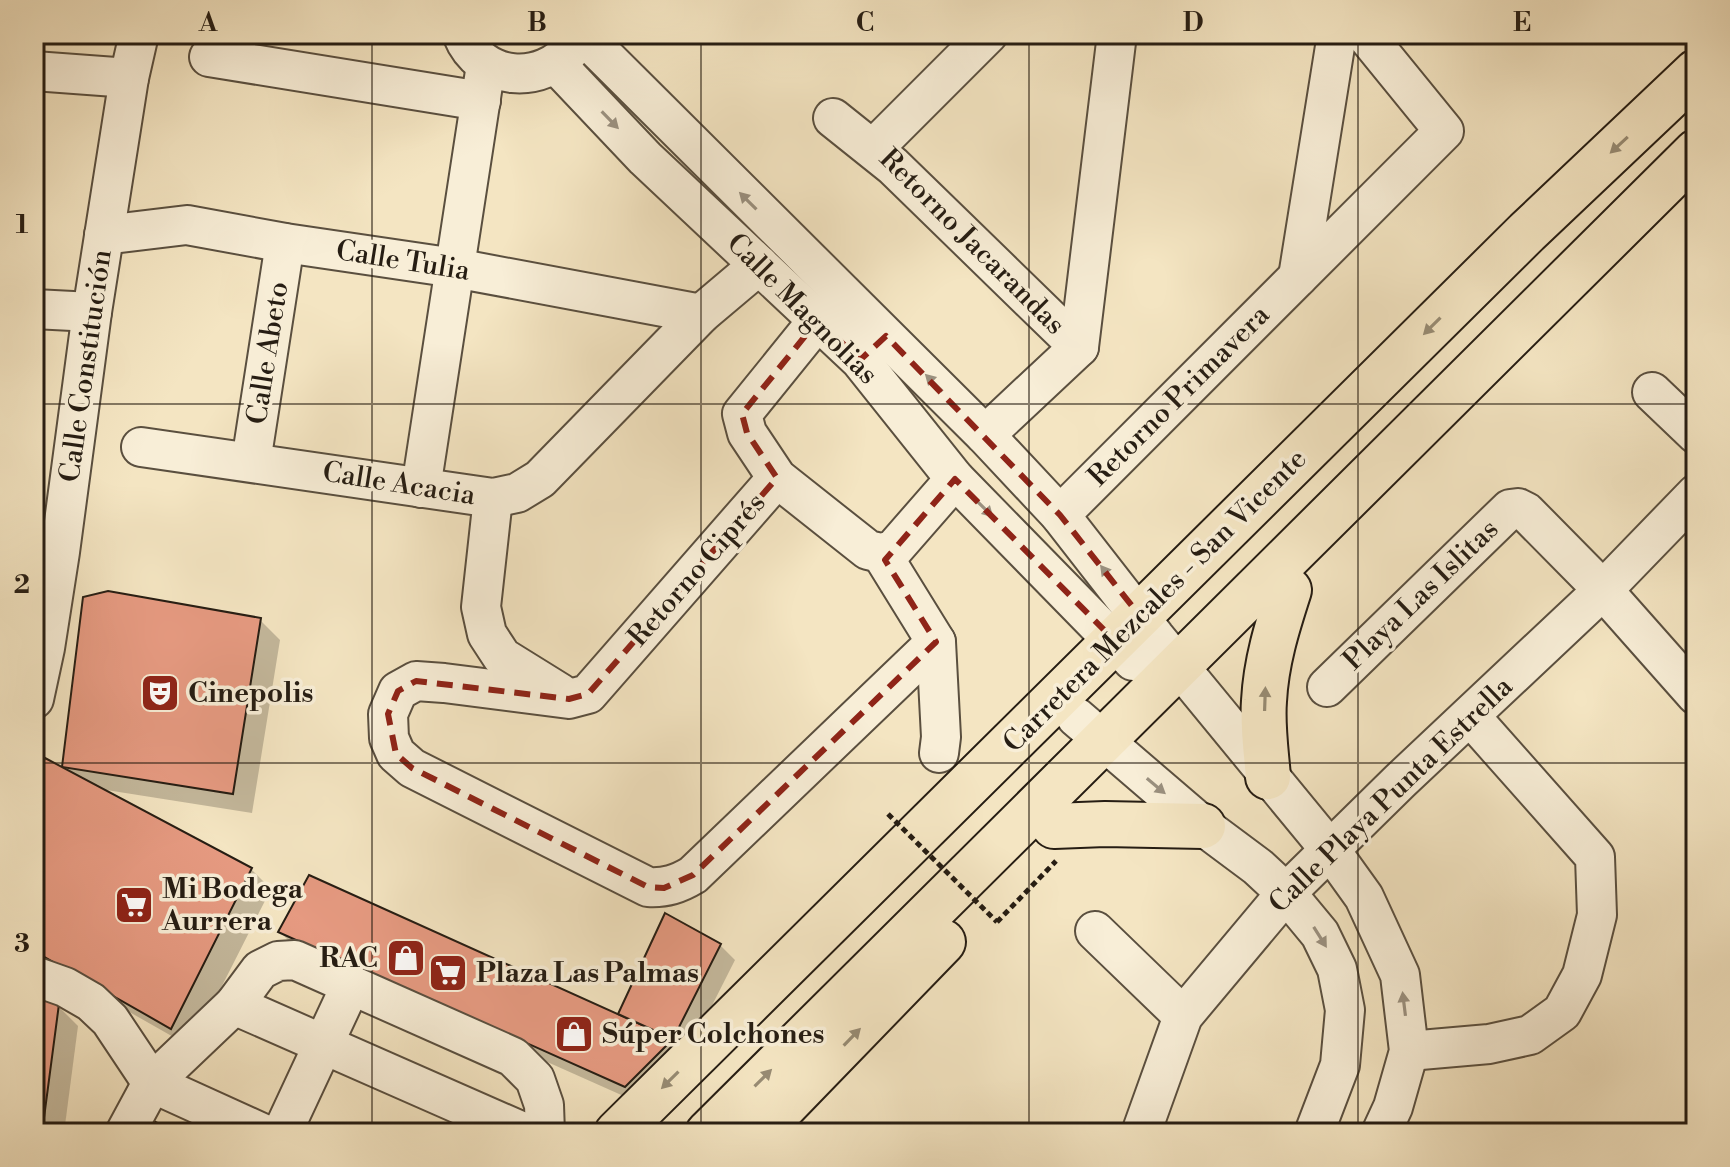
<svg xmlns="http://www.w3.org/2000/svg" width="1730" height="1167" font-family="'Libre Bodoni',serif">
<rect width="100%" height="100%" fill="#f4e5c2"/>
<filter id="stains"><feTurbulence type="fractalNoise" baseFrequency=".0025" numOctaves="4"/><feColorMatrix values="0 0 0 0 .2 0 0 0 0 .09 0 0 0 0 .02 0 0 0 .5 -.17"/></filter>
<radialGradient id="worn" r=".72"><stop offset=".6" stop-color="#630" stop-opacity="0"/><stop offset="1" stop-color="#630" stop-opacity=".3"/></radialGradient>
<g fill="#0003">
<polygon points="260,620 280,640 252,813 100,789 251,869 271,889 191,1047 52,968 34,950 34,799 71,773 64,766"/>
<polygon points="666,916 720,945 735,960 688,1053 646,1106 300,952 280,932 619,1017"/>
<polygon points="34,999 58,1006 78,1026 64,1133 34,1133"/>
</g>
<g fill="#e69a81" stroke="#261d13" stroke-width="2">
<polygon points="108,591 261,618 233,794 62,767 83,597"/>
<polygon points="45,758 252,868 171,1029 34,951 34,790 37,778"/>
<polygon points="309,875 673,1039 625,1087 278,932"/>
<polygon points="665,913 721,944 673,1039 618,1014"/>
<polygon points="34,997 59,1004 42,1133 34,1133"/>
<polygon points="149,1119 179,1133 142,1133"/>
</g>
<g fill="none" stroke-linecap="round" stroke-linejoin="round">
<g stroke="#5a4f3f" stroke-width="42">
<g id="minor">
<path d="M462 34C481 82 542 86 573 47"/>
<polyline points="582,34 985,435 1060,515 1155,637 1331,851 1364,897 1400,975 1409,1051 1393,1107 1381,1133"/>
<polyline points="209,57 481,101"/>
<polyline points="556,64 645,158 860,360 955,479 1133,661"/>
<polyline points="34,71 129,78"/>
<polyline points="833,118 893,166 1079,347"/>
<polyline points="873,149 988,34"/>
<polyline points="104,235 187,225 285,243 455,268 701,314"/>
<polyline points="1298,277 1337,34"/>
<polyline points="34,309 92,312"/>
<polyline points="818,320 742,414 747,433 777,478 868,550 881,553 893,550 955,479"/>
<polyline points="1652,392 1696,434"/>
<polyline points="985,435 1079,347 1117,34"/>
<polyline points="141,447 493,498 517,493 540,479 701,314 759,265"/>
<polyline points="251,462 285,243"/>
<path d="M777 478 588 694 569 699 444 683 416 681 398 691 388 714 389 738 396 754 412 768 648 887C666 888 678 884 693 875L936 642"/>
<polyline points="421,488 486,65"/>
<polyline points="493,498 481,607 487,634 502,657 560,693"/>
<polyline points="1060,515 1444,131 1365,34"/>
<polyline points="881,553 936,642 941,737 939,753"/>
<polyline points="1327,687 1510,509 1518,508 1526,512 1603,590 1696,695"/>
<polyline points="34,699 45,648 60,552 92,312 129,78 139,34"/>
<polyline points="1076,717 1203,826 1258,867 1286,893 1320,934 1337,969 1345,1010 1340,1065 1314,1133"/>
<polyline points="1095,931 1183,1016"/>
<polyline points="34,976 65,987 91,1002 110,1020 152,1083 262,1133"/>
<polyline points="234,1005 525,1133"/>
<polyline points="1409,1051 1489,1044 1530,1035 1562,1012 1582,975 1597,915 1595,857 1470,716"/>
<polyline points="125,1133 152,1083 234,1005 260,970 278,961 295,960 513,1057 535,1079 544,1105 545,1133"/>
<polyline points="282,1133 351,985"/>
<polyline points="1141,1133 1183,1016 1286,893 1400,781 1603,590 1696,494"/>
</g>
</g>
<g stroke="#261d13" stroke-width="48">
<g id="major">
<path d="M1268 777C1266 752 1262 726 1264 701 1266 662 1277 627 1289 590"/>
<polyline points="1054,826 1105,824 1203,826"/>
<polyline points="617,1133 1527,232 1696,72"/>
<polyline points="708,1133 1696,152"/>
<polyline points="758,1133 943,942"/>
</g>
</g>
<polyline stroke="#261d13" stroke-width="5" stroke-dasharray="6 4" stroke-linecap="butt" points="997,922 1056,861"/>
<use href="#minor" stroke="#f8eed7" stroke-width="38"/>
<use href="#major" stroke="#f4e5c2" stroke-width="44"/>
<polyline stroke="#261d13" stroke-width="5" stroke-dasharray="6 4" stroke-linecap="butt" points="888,814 997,922"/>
</g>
<defs><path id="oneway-solid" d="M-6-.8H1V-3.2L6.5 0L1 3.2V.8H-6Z" transform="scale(2)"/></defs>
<g fill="#9a907f">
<use href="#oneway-solid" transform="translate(610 120) rotate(46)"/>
<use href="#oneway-solid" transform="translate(748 201) rotate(-135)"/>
<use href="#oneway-solid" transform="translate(934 383) rotate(-135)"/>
<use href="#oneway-solid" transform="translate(984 508) rotate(45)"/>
<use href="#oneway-solid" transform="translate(1108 575) rotate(-128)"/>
<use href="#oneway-solid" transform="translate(1156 786) rotate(40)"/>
<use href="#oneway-solid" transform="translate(1320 937) rotate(58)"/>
<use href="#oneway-solid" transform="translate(1404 1004) rotate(-97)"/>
</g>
<g fill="#978b73">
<use href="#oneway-solid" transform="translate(1619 145) rotate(137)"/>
<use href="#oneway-solid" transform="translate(1432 326) rotate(135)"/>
<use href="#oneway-solid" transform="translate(1265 699) rotate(-88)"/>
<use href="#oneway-solid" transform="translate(852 1037) rotate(-46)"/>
<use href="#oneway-solid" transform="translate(763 1078) rotate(-45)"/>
<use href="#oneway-solid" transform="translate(670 1080) rotate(135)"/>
</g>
<path fill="none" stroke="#8f2418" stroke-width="6" stroke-dasharray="16 10" stroke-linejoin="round" d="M818 320 860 360 886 336 1060 515 1140 616 1115 641 955 479 885 560 936 642 693 875 664 888 648 887 412 768 396 754 388 714 398 691 416 681 569 699 588 694 777 478 747 433 742 414Z"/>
<path fill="none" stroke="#261d13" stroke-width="2" stroke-opacity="0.55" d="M372 34V1133M701 34V1133M1029 34V1133M1358 34V1133M34 404H1696M34 763H1696"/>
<defs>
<g id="theatre-square" transform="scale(2)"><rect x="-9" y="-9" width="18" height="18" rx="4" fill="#8f2418" stroke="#f8eed7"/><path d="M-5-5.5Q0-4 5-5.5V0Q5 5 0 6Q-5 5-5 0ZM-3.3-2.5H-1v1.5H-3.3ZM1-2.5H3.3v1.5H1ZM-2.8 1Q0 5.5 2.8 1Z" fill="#fff"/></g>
<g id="supermarket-square" transform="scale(2)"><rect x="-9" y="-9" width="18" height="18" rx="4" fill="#8f2418" stroke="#f8eed7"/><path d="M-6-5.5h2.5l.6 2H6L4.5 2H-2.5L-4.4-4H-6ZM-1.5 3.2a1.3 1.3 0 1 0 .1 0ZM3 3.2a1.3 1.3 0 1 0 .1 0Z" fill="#fff"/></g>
<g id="shop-square" transform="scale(2)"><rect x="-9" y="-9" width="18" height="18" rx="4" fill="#8f2418" stroke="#f8eed7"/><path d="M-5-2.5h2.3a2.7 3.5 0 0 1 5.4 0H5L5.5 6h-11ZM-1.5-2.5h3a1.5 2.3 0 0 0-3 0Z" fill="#fff"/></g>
</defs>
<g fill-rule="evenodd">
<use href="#theatre-square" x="160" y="693"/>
<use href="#supermarket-square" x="134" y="905"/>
<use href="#shop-square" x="406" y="958"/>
<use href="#supermarket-square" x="448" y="973"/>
<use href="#shop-square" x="574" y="1034"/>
</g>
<g text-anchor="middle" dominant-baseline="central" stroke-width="7" stroke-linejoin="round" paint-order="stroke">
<g font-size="28" fill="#261d13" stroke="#f8eed7">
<text transform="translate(972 242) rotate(45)">Retorno Jacarandas</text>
<text transform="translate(403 261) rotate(9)">Calle Tulia</text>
<text transform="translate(802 309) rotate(45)">Calle Magnolias</text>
<text transform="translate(268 353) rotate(-81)">Calle Abeto</text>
<text transform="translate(86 366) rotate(-82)">Calle Constitución</text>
<text transform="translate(1179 396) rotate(-45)">Retorno Primavera</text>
<text transform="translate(399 484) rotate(9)">Calle Acacia</text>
<text transform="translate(697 570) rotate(-49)">Retorno Ciprés</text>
<text transform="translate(1421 595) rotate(-44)">Playa Las Islitas</text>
<text transform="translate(1155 601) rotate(-45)">Carretera Mezcales - San Vicente</text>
<text transform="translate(1391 795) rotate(-44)">Calle Playa Punta Estrella</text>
</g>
<g font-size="28" font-weight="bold" fill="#261d13" stroke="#f8eed7" text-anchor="start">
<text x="188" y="693">Cinepolis</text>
<text x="162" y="889">Mi Bodega<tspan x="162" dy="32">Aurrera</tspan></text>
<text x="378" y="958" text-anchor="end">RAC</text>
<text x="476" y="973">Plaza Las Palmas</text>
<text x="602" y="1034">Súper Colchones</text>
</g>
</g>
<rect width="1730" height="1167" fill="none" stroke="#f4e5c2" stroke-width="88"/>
<rect x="44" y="44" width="1642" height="1079" fill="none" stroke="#261d13" stroke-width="3"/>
<g font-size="26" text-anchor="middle" font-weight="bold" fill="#261d13">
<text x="208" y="31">A</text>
<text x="537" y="31">B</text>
<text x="865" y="31">C</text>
<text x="1193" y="31">D</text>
<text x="1522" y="31">E</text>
<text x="22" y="233">1</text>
<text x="22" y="593">2</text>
<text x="22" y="952">3</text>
</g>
<rect width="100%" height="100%" filter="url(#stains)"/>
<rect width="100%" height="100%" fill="url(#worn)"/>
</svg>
